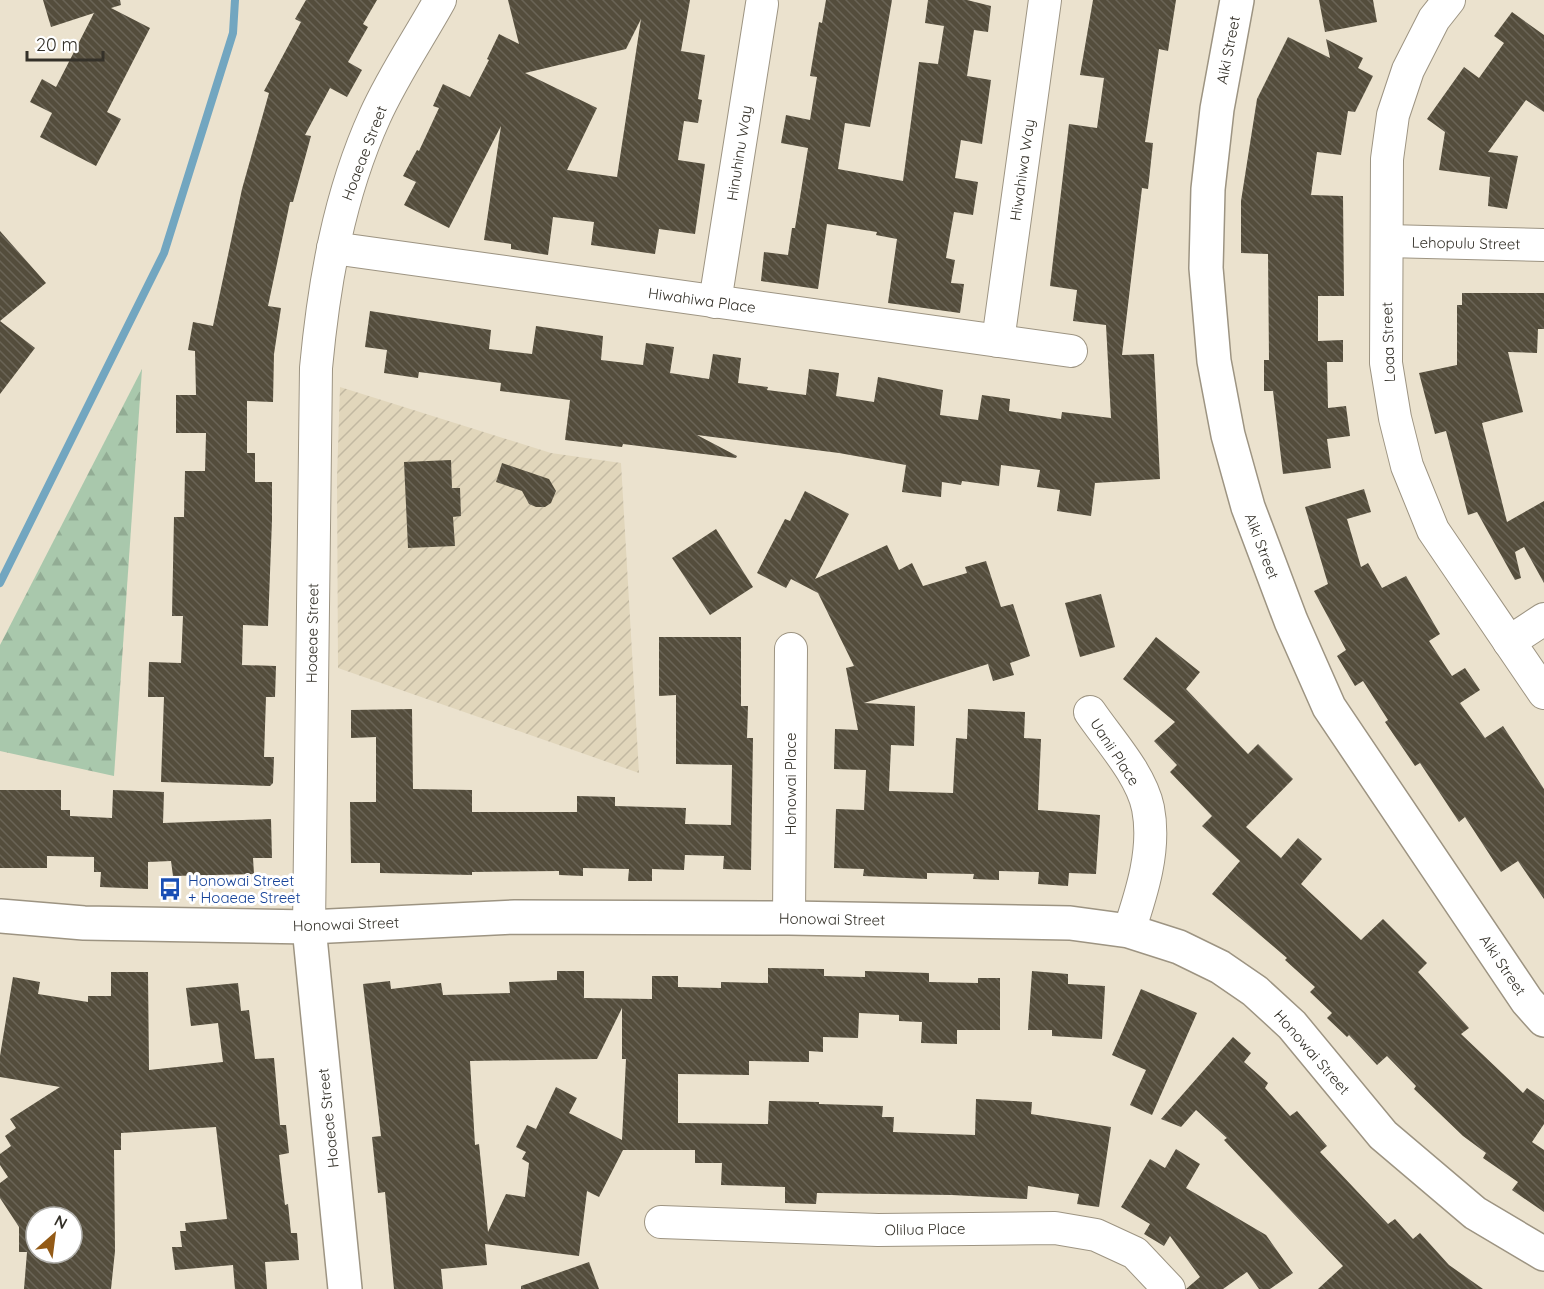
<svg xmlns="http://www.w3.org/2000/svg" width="1544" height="1289" font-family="Quicksand,sans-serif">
<defs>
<pattern id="industrial-furrows" width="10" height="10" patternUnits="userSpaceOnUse" patternTransform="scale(1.5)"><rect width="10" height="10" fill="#e1d6bb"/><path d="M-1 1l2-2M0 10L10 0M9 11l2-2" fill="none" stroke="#c2b8a1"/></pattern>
<pattern id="forest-firs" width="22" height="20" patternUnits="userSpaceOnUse" patternTransform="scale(1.5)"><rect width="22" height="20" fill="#a9c8ac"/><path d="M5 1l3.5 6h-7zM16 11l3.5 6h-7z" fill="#92ac94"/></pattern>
<pattern id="building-back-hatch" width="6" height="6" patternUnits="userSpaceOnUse" patternTransform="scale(1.5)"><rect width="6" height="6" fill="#544d3c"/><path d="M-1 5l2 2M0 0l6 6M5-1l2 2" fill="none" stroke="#6a6456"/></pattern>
</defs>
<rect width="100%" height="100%" fill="#ebe2ce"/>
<polygon fill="url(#industrial-furrows)" points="340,387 551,453 621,463 639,773 338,668 337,478"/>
<polygon fill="url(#forest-firs)" points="142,369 114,776 0,751 0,645"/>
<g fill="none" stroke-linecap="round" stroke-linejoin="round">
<polyline stroke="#72a6c0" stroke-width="8" points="0,583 164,253 233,33 235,0"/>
</g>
<g fill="url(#building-back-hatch)" fill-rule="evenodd">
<polygon points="43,0 120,0 121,5 111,8 150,28 107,112 121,119 96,166 40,137 52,113 30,102 42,79 56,87 94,13 51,27"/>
<polygon points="306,0 377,0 363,24 368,27 348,62 362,70 347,97 330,88 305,135 311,136 293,202 290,202 268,306 281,308 274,354 273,402 247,401 247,453 255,453 255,482 272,482 272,520 268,626 243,625 242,665 276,666 275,697 266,697 264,757 274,757 273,783 270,786 161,782 164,697 148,697 149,662 181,663 183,616 172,616 174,517 184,517 185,471 205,471 206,433 176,433 176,395 196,395 195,351 188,350 193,322 213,326 242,189 269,93 264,91 301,22 295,19"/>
<path d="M508 0H690L681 51 705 55 698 99 702 100 698 123 684 121 678 160 705 164 695 234 659 229 655 254 591 245 594 222 553 217 548 255 511 249V244L484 240 501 126 449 228 404 205 416 182 403 176 417 150 419 151 439 108 433 106 443 84 470 97 489 60 487 59 499 34 519 44ZM641 19 617 177 567 170 597 108 525 73 626 49Z"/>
<polygon points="826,0 892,0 870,127 845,123 838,169 903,181 919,62 938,64 944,26 925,23 928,0 967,0 991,6 988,32 974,30 967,76 991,80 982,144 961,140 955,178 978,182 973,215 954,212 946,258 955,260 951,283 964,284 960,313 888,303 897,239 876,235 877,232 827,224 818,289 761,281 764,252 788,255 792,228 795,228 808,148 781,143 786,115 810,120 817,77 810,76 819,22 822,23"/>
<polygon points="1093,0 1176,0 1168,51 1159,49 1145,142 1153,143 1148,189 1142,188 1122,355 1154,354 1160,479 1095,483 1091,516 1057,511 1060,490 1037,487 1040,470 1001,465 999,486 962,481 961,485 942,482 941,497 902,492 906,465 839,453 697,435 737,456 736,458 623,444 622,447 565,440 570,400 500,391 501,383 419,372 418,378 384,373 387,350 365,347 370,311 491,330 489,349 532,354 536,326 603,336 601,360 643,365 646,343 674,347 670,373 709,379 713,354 741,358 738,383 768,387 767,390 806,395 809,369 839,373 836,396 874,402 878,377 943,390 940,415 978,420 982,395 1010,399 1009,411 1061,419 1062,412 1111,418 1106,325 1073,321 1077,290 1050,286 1069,124 1097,128 1104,78 1080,75"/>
<polygon points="1319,0 1373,0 1377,22 1325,32"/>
<polygon points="1512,12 1544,35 1544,112 1526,100 1488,152 1518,156 1507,209 1488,206 1490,177 1439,170 1445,132 1427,119 1464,67 1479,78 1504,43 1494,36"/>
<polygon points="1288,37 1330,58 1326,39 1363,58 1358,68 1373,76 1355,112 1348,111 1341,155 1317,152 1311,195 1343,196 1344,296 1318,296 1318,341 1343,340 1343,362 1327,362 1328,408 1346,406 1350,436 1327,439 1331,468 1283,474 1273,391 1264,391 1264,360 1269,360 1268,254 1241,253 1241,201 1257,99"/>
<polygon points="0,231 46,283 0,321 35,348 0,394"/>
<polygon points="1462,293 1544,293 1544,329 1538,329 1537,353 1508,352 1523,412 1482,423 1507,522 1544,501 1544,583 1524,547 1515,552 1521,578 1515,580 1477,512 1468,515 1446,431 1435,434 1419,373 1457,365 1457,305 1462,305"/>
<polygon points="451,460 452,488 460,488 461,516 453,517 455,546 408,548 404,462"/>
<polygon points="502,463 549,479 556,491 551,503 545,507 536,507 529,504 522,491 496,482"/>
<polygon points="1364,489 1371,512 1347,519 1361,567 1368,563 1382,588 1406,576 1440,634 1429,641 1452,676 1465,668 1480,690 1460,703 1485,738 1503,726 1544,789 1544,899 1518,861 1501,872 1465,817 1459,822 1420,763 1415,766 1385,722 1388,720 1363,681 1355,686 1337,656 1346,650 1314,591 1328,584 1305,507"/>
<polygon points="805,491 849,514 815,579 887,545 899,570 912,563 923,586 967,573 965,567 986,561 1001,607 1013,604 1030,656 1010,663 1014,675 993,681 988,664 864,703 915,706 914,746 891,745 889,791 953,793 956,738 967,739 968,709 1025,712 1024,738 1041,739 1038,810 1100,815 1096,874 1069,873 1068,886 1038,884 1039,872 999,871 999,880 973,879 974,874 927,873 927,879 863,876 864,869 834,868 836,809 864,810 866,770 834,769 835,729 858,730 846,668 854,666 818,593 791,579 786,588 757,573 785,519 790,521"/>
<polygon points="716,529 753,587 710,615 672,558"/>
<polygon points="1101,594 1115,647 1080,657 1065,603"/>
<polygon points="659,637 741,637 741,706 748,706 747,738 753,738 751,870 723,869 724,856 685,855 684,870 652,869 652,881 628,881 629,869 583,868 583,876 559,875 559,871 472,872 472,875 380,873 380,863 351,863 350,802 376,802 376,737 351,738 351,710 412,709 413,789 472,790 472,812 577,812 577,796 615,797 615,806 686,808 685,824 731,825 732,765 676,764 676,695 659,696"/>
<polygon points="1156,637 1200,672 1186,689 1248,754 1258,744 1293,779 1246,827 1281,858 1298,838 1322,859 1301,884 1361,940 1383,919 1427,963 1418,972 1469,1028 1461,1034 1523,1093 1527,1088 1544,1100 1544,1124 1532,1142 1544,1150 1544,1212 1512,1190 1518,1182 1483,1158 1486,1153 1463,1136 1414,1089 1416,1086 1387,1056 1377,1065 1349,1035 1347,1037 1327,1018 1332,1013 1310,992 1315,987 1285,960 1287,958 1212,894 1240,861 1202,826 1212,816 1170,772 1177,765 1154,741 1175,722 1123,679"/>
<polygon points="0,790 61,790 61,810 70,810 70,816 112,818 113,790 164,792 163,823 271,819 272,858 253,858 254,874 173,876 171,861 148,862 148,889 100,887 101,872 94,872 94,857 47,856 47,868 0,868"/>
<path d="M768 968 824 969V976L865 977V971L929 973V982L978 983V978H1000V1030H957V1044L921 1043 922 1022 899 1021V1015L859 1013 858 1038 823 1037V1052L809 1051V1062L749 1061V1075L678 1074V1123L768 1124 769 1101 819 1102V1104L883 1106 882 1117H894L893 1132 975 1135 976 1099 1032 1102 1031 1114 1111 1127 1099 1207 1077 1204 1079 1194 1028 1186 1027 1199 952 1195 817 1193 816 1204 785 1203V1187L721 1185 722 1163H695V1150H623L599 1197 587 1191 579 1256 485 1244 487 1265 441 1269 443 1289H394L385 1192 378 1193 372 1137 381 1136 363 984 390 981 391 989 441 983 443 995 510 993 509 982 557 980V971H584V998L652 999V976H678V987L721 988V982L768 983ZM622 1008V1059H626L622 1140 569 1113 577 1098 556 1087 536 1129 527 1125 516 1147 526 1152 522 1159 529 1163 525 1197 506 1194 488 1232 479 1144 475 1145 470 1061 597 1059Z"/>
<polygon points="1032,971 1068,974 1068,984 1105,986 1102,1039 1052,1036 1052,1030 1028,1030"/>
<path d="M111 972H148L149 1070 223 1062 218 1023 191 1026 186 988 238 983 241 1011 249 1010 255 1059 274 1058 280 1125H286L289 1153 279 1155 285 1205 288 1204 291 1233H297L299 1260 265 1262 267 1289H235L233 1265 175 1270 172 1247H182L180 1231H186L185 1223 227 1219 216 1127 121 1133V1150H114L115 1251 111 1289H24L27 1252H19V1227L0 1198V1183L8 1177 0 1165V1154L11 1146 5 1136 16 1128 10 1119 60 1087 0 1077V1056L13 977 40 982 38 994 88 1002V996H111ZM36 1217H72V1253H36Z"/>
<polygon points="1141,989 1197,1013 1152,1115 1130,1105 1146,1070 1112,1055"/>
<polygon points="1233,1037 1251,1053 1244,1062 1268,1083 1265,1088 1290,1116 1297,1111 1327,1146 1320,1152 1388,1224 1395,1219 1413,1239 1420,1233 1449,1265 1483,1289 1318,1289 1343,1266 1224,1140 1227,1138 1196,1110 1181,1127 1161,1119"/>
<polygon points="1176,1149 1200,1164 1186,1188 1266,1235 1293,1273 1270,1289 1259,1289 1247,1272 1223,1289 1186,1289 1200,1277 1170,1236 1164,1246 1144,1234 1150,1224 1121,1207 1150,1159 1165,1168"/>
<polygon points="589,1262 599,1289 521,1289 521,1286"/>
</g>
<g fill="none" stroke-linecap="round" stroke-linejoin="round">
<g stroke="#9d9482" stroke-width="34">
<g id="minor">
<polyline points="1449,0 1434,19 1408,70 1393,115 1387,159 1386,363 1395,418 1407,466 1433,530 1544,693"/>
<polyline points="1387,241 1544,245"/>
<polyline points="333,248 1071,351"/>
<polyline points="715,302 762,4"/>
<polyline points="998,341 1045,0"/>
<polyline points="1509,642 1544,619"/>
<path d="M1090 712C1109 740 1141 774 1148 808 1156 849 1142 892 1129 931"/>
<polyline points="789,918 791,649"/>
<path d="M309 927 316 368C324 282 339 195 375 116 393 76 419 38 440 0"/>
<polyline points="661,1222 878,1230 1055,1228 1096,1235 1135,1253 1169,1289"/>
</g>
</g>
<g stroke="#9d9482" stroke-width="36">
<g id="tertiary">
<polyline points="1237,0 1217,109 1208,189 1206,268 1214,361 1228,435 1248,507 1291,621 1329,707 1527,1001 1544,1020"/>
<polyline points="0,916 84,923 309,927 515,917 789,918 1070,923 1129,931 1179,947 1220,967 1255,991 1292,1025 1383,1135 1475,1213 1544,1254"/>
<polyline points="309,927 345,1289"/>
</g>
</g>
<use href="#minor" stroke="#fff" stroke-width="32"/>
<use href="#tertiary" stroke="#fff" stroke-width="33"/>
</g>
<defs>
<g id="bus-bare" transform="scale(1.8)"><path d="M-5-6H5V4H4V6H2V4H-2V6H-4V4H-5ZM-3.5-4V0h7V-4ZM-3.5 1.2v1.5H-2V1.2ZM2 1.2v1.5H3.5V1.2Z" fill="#1a4fb4" stroke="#fff" stroke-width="2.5" paint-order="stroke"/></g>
</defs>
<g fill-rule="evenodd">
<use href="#bus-bare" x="170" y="889"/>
</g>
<g text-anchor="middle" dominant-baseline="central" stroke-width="6" stroke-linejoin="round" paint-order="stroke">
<g font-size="15" fill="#343129" stroke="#fff">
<text transform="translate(1228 50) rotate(-79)">Aiki Street</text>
<text transform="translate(364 153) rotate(-69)">Hoaeae Street</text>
<text transform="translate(739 153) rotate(-81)">Hinuhinu Way</text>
<text transform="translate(1022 170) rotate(-82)">Hiwahiwa Way</text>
<text transform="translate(1466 243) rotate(1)">Lehopulu Street</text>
<text transform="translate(702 300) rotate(8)">Hiwahiwa Place</text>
<text transform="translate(1388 342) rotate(-92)">Loaa Street</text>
<text transform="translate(1262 546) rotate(69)">Aiki Street</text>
<text transform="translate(312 633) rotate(-89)">Hoaeae Street</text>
<text transform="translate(1115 752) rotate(57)">Uanii Place</text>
<text transform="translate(790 784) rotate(-90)">Honowai Place</text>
<text transform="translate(832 919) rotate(1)">Honowai Street</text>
<text transform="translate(346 924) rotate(-2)">Honowai Street</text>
<text transform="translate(1503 965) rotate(56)">Aiki Street</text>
<text transform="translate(1312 1052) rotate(49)">Honowai Street</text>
<text transform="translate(328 1118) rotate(-96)">Hoaeae Street</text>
<text transform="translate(925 1229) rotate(-1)">Olilua Place</text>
</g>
<g font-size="15" fill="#164399" stroke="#fff" text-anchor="start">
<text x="188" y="880">Honowai Street<tspan x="188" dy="17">+ Hoaeae Street</tspan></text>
</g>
</g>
<g transform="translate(54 1235) rotate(28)"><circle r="28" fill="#ffffff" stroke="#aeada9" stroke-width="1.5"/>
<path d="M0-4.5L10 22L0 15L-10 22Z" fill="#935a16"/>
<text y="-9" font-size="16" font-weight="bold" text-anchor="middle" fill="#343129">N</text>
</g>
<path d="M27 51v9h76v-9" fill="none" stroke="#343129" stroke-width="3"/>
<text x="36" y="51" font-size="18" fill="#343129" stroke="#ffffff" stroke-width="4.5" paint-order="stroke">20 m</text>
</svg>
